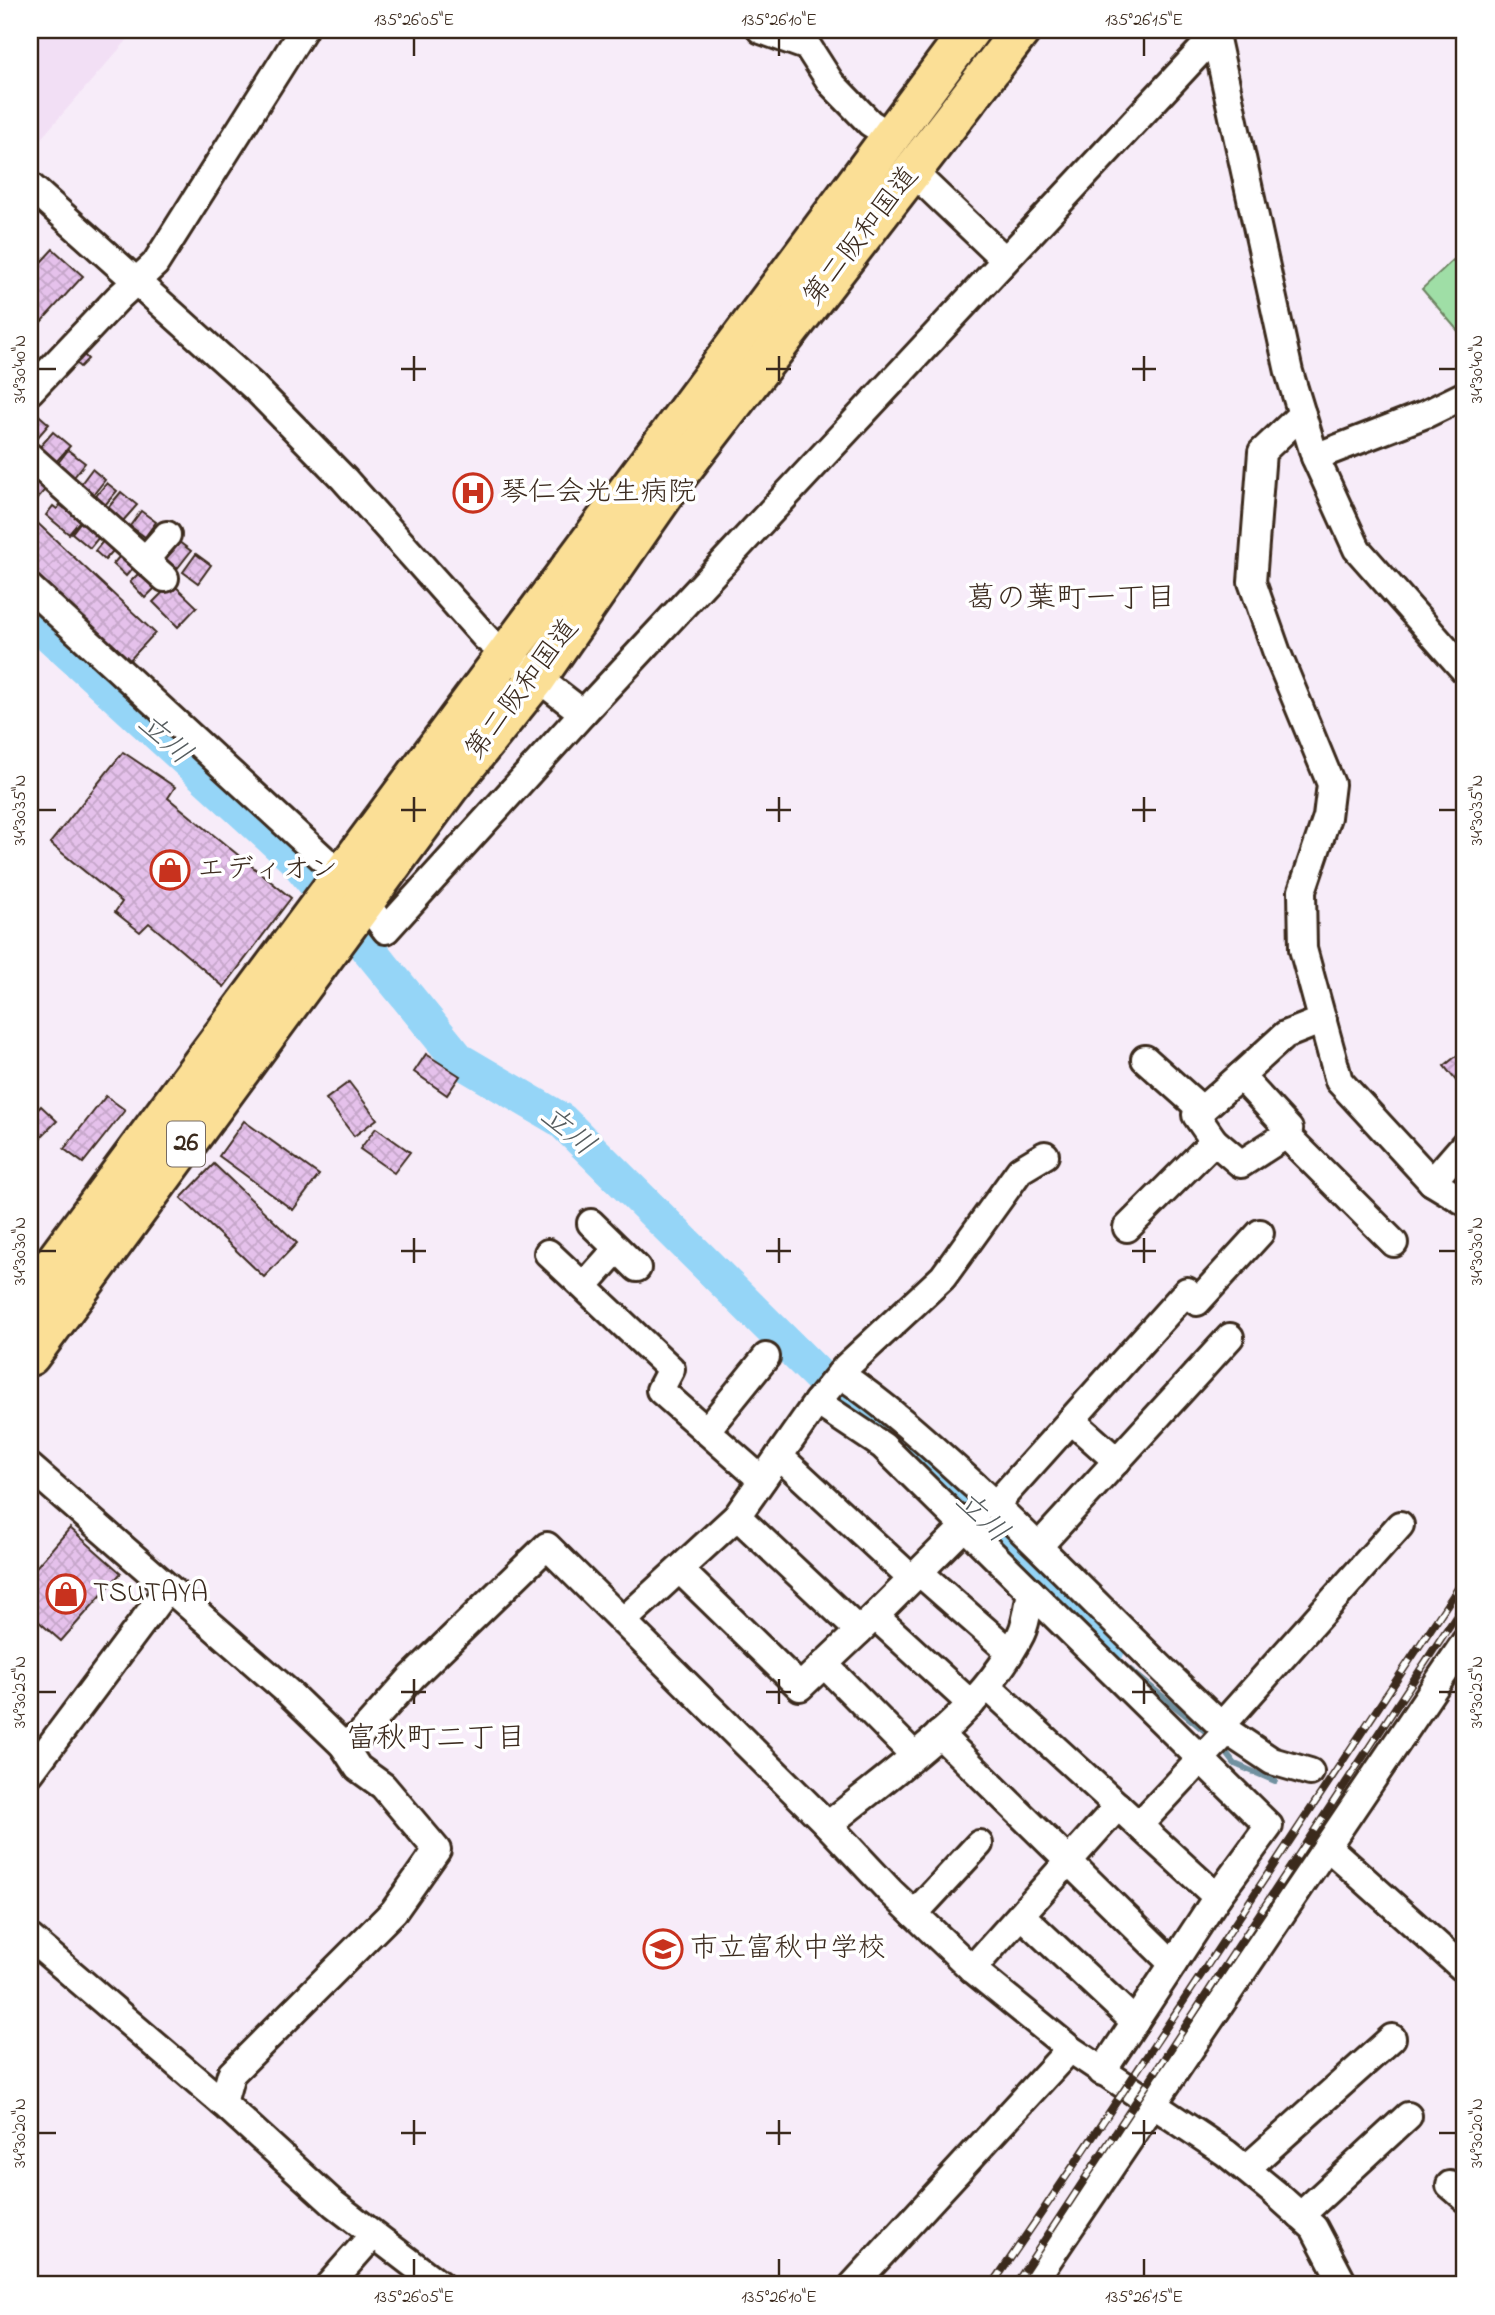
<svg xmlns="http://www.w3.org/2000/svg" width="1495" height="2315" font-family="'Indie Flower','Klee One',sans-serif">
<defs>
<pattern id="building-cross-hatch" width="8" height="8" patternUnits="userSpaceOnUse" patternTransform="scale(1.75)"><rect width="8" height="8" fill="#e5c1eb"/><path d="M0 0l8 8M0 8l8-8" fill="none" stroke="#c5a6c9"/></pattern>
</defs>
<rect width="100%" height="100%" fill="#f7ecf9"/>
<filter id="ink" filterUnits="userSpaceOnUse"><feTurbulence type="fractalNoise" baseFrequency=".0143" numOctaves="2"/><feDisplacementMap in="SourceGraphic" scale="14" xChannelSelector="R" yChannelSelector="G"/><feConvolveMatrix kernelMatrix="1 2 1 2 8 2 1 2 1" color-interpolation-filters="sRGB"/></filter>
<g filter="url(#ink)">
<polygon fill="#f2dff5" points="30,30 136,30 30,151"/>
<polygon fill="#9fdea6" stroke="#6d8462" stroke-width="2" points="1453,260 1465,271 1465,339 1422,289"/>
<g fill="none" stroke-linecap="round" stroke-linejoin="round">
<g stroke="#7191a0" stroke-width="6">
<polyline points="1112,1655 1212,1737"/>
<polyline points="1222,1747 1235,1764 1275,1781"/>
</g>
<polyline stroke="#95d5f7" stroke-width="35" points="30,617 296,860 459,1060 561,1120 828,1385 873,1415 1027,1562 1107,1650"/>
</g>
<g fill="url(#building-cross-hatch)" stroke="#3b2a1e" stroke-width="2">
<polygon points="53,249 83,276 30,334 30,274"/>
<polygon points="82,353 88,359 80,367 73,361"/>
<polygon points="33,410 49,424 31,445 30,413"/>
<polygon points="53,432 70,446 55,463 39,448"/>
<polygon points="68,450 85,463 74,477 58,463"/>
<polygon points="92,469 105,480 93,495 80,485"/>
<polygon points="33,472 49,485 37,499 30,493 30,476"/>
<polygon points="107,483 117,491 105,505 95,497"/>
<polygon points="121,492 137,505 122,522 107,509"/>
<polygon points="68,503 84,516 69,534 46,515 53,506 57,509 60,505 64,508"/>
<polygon points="141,511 156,522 145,537 130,526"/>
<polygon points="30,516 155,633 126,664 30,574"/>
<polygon points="85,516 104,531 90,548 72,533"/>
<polygon points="108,535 119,544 105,560 95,551"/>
<polygon points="170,535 191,551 177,569 156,554"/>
<polygon points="126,549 139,561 126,576 113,564"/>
<polygon points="196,554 211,565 198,583 183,572"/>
<polygon points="145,567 160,583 145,598 130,582"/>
<polygon points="172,583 197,607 178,627 153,602"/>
<polygon points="123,752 175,787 168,798 291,898 224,987 149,923 140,932 115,912 122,902 50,843"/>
<polygon points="1465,1049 1465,1102 1457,1092 1462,1088 1444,1066"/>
<polygon points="426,1054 460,1076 447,1095 414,1072"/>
<polygon points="349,1082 377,1119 354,1136 326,1099"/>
<polygon points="106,1096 125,1110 83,1163 64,1149"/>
<polygon points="41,1106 57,1121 38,1140 30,1132 30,1117"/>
<polygon points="244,1121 319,1175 293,1210 219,1156"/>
<polygon points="376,1128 410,1152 394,1173 360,1149"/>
<polygon points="214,1164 297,1243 264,1277 181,1198"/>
<polygon points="70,1528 121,1573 61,1641 30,1614 30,1574"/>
</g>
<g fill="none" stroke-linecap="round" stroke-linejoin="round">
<g stroke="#3b2a1e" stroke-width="32">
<g id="minor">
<polyline points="761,30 808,47 831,83 870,123 891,136"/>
<polyline points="1214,30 1289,372 1315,457 1357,549 1465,671"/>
<polyline points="913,172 1004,259"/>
<polyline points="30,186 254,387 344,479 486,638 583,713 1220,30"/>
<polyline points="30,391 119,297 155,264 303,30"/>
<polyline points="1302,414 1262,452 1252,582 1277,653 1331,784 1327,817 1302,891 1303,949 1339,1081 1432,1182 1465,1202"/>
<polyline points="30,457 165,578"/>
<polyline points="1315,457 1426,414 1465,395"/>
<polyline points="145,560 167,535"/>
<polyline points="30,588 341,875"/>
<polyline points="364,901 386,930 583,713"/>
<polyline points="1145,1059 1202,1110"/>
<polyline points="1240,1076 1285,1035 1323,1020"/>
<polyline points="1214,1141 1196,1115 1240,1076 1289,1129 1286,1135"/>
<polyline points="1432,1182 1465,1144"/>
<polyline points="591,1223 637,1268"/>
<polyline points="1127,1228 1214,1141 1241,1164 1286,1135 1394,1243"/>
<polyline points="548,1253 671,1369 660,1390 762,1480"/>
<polyline points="584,1286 617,1249"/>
<polyline points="1197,1302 1260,1233"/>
<path d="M840 1374C889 1407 931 1446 975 1486 1061 1566 1141 1651 1227 1731L1139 1825"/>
<path d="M817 1402 883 1446 1031 1592C1028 1606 1027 1622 1021 1634 980 1715 897 1768 828 1825"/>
<polyline points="1071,1420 1117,1461"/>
<polyline points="706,1431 766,1357"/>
<polyline points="779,1456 912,1579"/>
<polyline points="30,1467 288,1692 343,1745 360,1735 412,1677 547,1546 828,1825 890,1891 972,1969 1070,2049 1226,2153 1275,2193 1314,2228 1344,2285"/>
<polyline points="995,1505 1187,1291"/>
<polyline points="976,1515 919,1572 1010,1652"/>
<polyline points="737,1516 859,1631"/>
<polyline points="1039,1546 1230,1337"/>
<polyline points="680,1570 800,1687 875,1616"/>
<polyline points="919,1572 875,1616 971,1704"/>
<polyline points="1031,1592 1269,1826 1217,1897 1102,2072"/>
<polyline points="624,1620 737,1516 817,1402 846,1367 943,1277 1020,1170 1045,1155"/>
<polyline points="824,1664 914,1755"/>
<polyline points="988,1687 1217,1897"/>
<polyline points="1222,1725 1400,1525"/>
<polyline points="1227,1731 1272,1761 1310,1772"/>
<polyline points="939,1734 1173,1964"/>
<polyline points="30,1773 168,1588"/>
<polyline points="1328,1847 1465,1970"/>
<polyline points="914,1914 979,1844"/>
<polyline points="1021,1915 1135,2022"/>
<polyline points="30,1938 223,2103 334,2204 440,2285"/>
<polyline points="972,1969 1118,1806"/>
<polyline points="223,2103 231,2074 394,1911 437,1850 383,1786 358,1768 343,1745"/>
<polyline points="1246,2169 1392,2038"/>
<polyline points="1450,2185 1465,2198"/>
<polyline points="1300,2216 1408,2116"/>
<polyline points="329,2285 373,2235"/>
<polyline points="853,2285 1070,2049"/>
<polyline points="1031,2285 1465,1642"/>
</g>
</g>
<g stroke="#3b2a1e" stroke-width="44">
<g id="highway">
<polyline points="30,1295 970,30"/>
<polyline points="30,1356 449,787 536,679 677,476 1021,30"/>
</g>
</g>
<use href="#minor" stroke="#fff" stroke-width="26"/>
<use href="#highway" stroke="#fbdf96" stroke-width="38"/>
<g stroke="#3b2a1e" stroke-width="8">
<g id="rail">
<path d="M992 2285C1153 2052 1306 1813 1465 1578"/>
<polyline points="1015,2285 1465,1602"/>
</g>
</g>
<use href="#rail" stroke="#fff" stroke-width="5" stroke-dasharray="16" stroke-linecap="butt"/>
</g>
</g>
<path fill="none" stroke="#3b2a1e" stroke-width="2.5" d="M414 38V56M779 38V56M1144 38V56M414 356V381M779 356V381M1144 356V381M38 369H56M401 369H426M766 369H791M1132 369H1156M1439 369H1456M414 797V822M779 797V822M1144 797V822M38 810H56M401 810H426M766 810H791M1132 810H1156M1439 810H1456M414 1238V1263M779 1238V1263M1144 1238V1263M38 1251H56M401 1251H426M766 1251H791M1132 1251H1156M1439 1251H1456M414 1679V1704M779 1679V1704M1144 1679V1704M38 1692H56M401 1692H426M766 1692H791M1132 1692H1156M1439 1692H1456M414 2120V2145M779 2120V2145M1144 2120V2145M38 2133H56M401 2133H426M766 2133H791M1132 2133H1156M1439 2133H1456M414 2259V2276M779 2259V2276M1144 2259V2276"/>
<defs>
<g id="hospital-ring" transform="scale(2.0125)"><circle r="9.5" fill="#fff" stroke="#c8321e" stroke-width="1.5"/><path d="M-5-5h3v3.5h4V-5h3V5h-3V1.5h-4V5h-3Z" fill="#c8321e"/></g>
<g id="shop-ring" transform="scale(2.0125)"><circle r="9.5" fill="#fff" stroke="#c8321e" stroke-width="1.5"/><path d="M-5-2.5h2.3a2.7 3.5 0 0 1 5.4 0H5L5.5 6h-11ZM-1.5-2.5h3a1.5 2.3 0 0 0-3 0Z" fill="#c8321e"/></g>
<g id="school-ring" transform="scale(2.0125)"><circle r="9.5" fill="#fff" stroke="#c8321e" stroke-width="1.5"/><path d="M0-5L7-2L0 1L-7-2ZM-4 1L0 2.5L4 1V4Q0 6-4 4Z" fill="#c8321e"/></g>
</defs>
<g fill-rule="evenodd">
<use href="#hospital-ring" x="473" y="493"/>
<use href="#shop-ring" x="170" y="870"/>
<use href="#shop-ring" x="66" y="1594"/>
<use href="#school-ring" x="663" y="1949"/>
</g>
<g text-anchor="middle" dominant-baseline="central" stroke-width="7" stroke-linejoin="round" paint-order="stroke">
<rect fill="#fff" stroke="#766a62" stroke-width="2" x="167" y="1121.5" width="38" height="45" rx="5"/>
<g font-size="26" font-weight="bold" fill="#3b2a1e">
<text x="186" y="1144">26</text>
</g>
<g font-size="28" fill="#3b2a1e" stroke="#fff">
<text transform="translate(862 237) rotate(-52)">第二阪和国道</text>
<text transform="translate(523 690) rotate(-53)">第二阪和国道</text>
</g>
<g font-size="28" fill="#3b2a1e" stroke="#fff" text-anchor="start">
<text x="500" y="493">琴仁会光生病院</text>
<text x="197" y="870">エディオン</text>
<text x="93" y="1594">TSUTAYA</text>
<text x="690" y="1949">市立富秋中学校</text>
</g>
<g font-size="30" fill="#3b2a1e" stroke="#fff">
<text x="1071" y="600">葛の葉町一丁目</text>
<text x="436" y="1740">富秋町二丁目</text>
</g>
<g font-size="30" font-style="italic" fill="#565d5f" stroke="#fff">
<text transform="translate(164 740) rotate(42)">立川</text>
<text transform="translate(567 1132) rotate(40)">立川</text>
<text transform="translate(981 1518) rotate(44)">立川</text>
</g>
</g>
<rect width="1495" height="2315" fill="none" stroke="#fff" stroke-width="77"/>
<rect x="38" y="38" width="1418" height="2238" fill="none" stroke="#3b2a1e" stroke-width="2.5"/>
<g font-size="18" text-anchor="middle" fill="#3b2a1e">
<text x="414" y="25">135°26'05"E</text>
<text x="779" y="25">135°26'10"E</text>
<text x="1144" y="25">135°26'15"E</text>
<text transform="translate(19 369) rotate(-90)" y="6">34°30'40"N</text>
<text transform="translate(1476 369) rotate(-90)" y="6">34°30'40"N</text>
<text transform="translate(19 810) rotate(-90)" y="6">34°30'35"N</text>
<text transform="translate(1476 810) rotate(-90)" y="6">34°30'35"N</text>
<text transform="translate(19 1251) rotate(-90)" y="6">34°30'30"N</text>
<text transform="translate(1476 1251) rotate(-90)" y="6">34°30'30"N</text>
<text transform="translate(19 1692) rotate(-90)" y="6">34°30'25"N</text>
<text transform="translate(1476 1692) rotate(-90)" y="6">34°30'25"N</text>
<text transform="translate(19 2133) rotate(-90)" y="6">34°30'20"N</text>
<text transform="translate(1476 2133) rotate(-90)" y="6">34°30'20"N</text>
<text x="414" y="2302">135°26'05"E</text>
<text x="779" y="2302">135°26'10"E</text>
<text x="1144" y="2302">135°26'15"E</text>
</g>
</svg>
